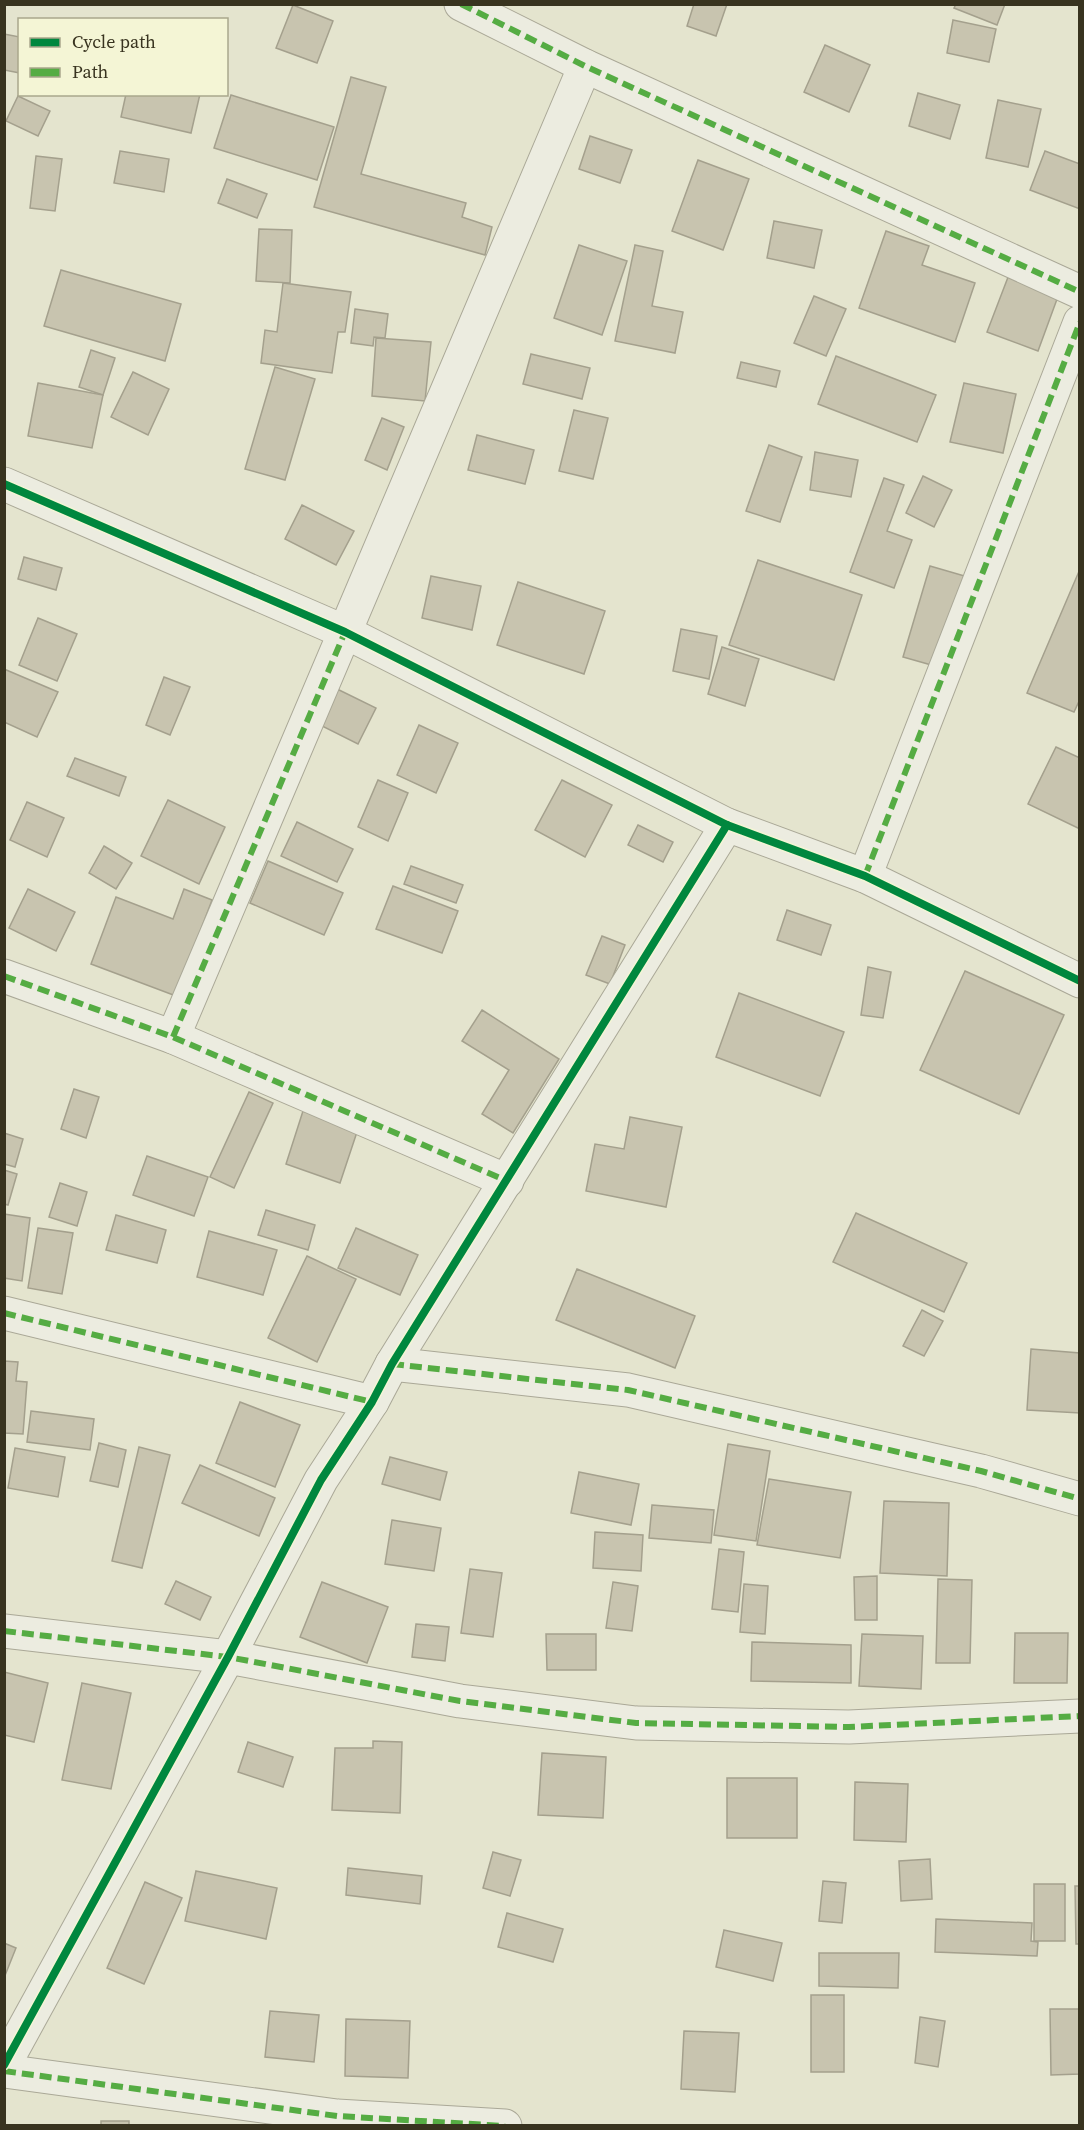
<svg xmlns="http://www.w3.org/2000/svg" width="1084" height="2130" font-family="'Source Serif 4',serif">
<rect width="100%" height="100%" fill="#e4e4ce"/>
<g fill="#c8c4af" stroke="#a4a08d" stroke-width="1.5">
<polygon points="694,4 727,4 716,36 687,26"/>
<polygon points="956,4 1005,4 997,25 954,8"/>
<polygon points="293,5 333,21 317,63 276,48"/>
<polygon points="953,20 996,29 989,62 947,53"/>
<polygon points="4,34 20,37 20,73 4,70"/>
<polygon points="825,45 870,65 849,112 804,92"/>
<polygon points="351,77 386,87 361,174 466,203 462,217 492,227 485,255 314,207"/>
<polygon points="918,93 960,105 950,139 909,126"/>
<polygon points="126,94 200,94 191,133 121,117"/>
<polygon points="231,95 334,127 317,180 214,148"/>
<polygon points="18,96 50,111 38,136 6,121"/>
<polygon points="998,100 1041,109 1028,167 986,158"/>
<polygon points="590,136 632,150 620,183 579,169"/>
<polygon points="120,151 169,159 164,192 114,183"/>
<polygon points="1045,151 1080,164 1080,209 1030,190"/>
<polygon points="36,156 62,159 55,211 30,208"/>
<polygon points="698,160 749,179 723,250 672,231"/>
<polygon points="227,179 267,194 257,218 218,203"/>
<polygon points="774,221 822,230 814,268 767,258"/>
<polygon points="259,229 292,230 290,283 256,281"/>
<polygon points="886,231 929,246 922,265 975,283 955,342 859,308"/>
<polygon points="579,245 627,261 602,335 554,318"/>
<polygon points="635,245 663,251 652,306 683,312 675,353 615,341"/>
<polygon points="61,270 181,304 165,361 44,326"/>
<polygon points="1010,272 1060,291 1038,351 987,332"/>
<polygon points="283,283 351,292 345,332 338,332 332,373 261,363 265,330 277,332"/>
<polygon points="814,296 846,309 826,356 794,343"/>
<polygon points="355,309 388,314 385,338 374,337 373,346 351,343"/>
<polygon points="376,338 431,342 425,401 372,396"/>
<polygon points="91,350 115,358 103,395 79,387"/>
<polygon points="531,354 590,368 582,399 523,384"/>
<polygon points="836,356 936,395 917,442 818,404"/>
<polygon points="741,362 780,371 776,387 737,378"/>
<polygon points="275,367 315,379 285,480 245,469"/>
<polygon points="133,372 169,389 148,435 111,417"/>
<polygon points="38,383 103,395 92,448 28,436"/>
<polygon points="964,383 1016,394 1003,453 950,442"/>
<polygon points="574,410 608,418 593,479 559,471"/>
<polygon points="382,418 404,427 387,470 365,460"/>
<polygon points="477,435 534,450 525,484 468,470"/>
<polygon points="769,445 802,457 780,522 746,511"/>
<polygon points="815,452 858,460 851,497 810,490"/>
<polygon points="923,476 952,490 934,527 906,513"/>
<polygon points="884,478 904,485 887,531 912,540 894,588 850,572"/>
<polygon points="302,505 354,531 336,565 285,539"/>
<polygon points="24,557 62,568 56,590 18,579"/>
<polygon points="758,560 862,595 834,680 729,645"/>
<polygon points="930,566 968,577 942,668 903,657"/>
<polygon points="1080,569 1080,699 1074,712 1027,693"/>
<polygon points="431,576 481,586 472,630 422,618"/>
<polygon points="518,582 605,611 584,674 497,645"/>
<polygon points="38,618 77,634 57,681 19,665"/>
<polygon points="681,629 717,636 709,679 673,671"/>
<polygon points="722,647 759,659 745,706 708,694"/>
<polygon points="4,669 58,692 37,737 4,722"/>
<polygon points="164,677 190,687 170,735 146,725"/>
<polygon points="331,686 376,708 358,744 314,722"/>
<polygon points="419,725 458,743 436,793 397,775"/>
<polygon points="1056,747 1080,758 1080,829 1028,804"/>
<polygon points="75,758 126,777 119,796 67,776"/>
<polygon points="378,780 408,793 388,841 358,827"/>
<polygon points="562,780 612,805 585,857 535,830"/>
<polygon points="168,800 225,827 199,884 141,856"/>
<polygon points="27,802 64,818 47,857 10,840"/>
<polygon points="297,822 353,849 337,882 281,856"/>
<polygon points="638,825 673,842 663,862 628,845"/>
<polygon points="104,846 132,863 116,889 89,873"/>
<polygon points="268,861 343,893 324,935 250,903"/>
<polygon points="411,866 463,885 456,903 404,884"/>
<polygon points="393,886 458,911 442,953 376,929"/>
<polygon points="28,889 75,912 56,951 9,928"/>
<polygon points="184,889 212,900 176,996 91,964 116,897 173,919"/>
<polygon points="787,910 831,925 821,955 777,940"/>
<polygon points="602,936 625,945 610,984 586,975"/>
<polygon points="868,967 891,972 883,1018 861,1015"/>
<polygon points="965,971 1064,1015 1019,1114 920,1070"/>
<polygon points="739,993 844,1032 820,1096 716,1057"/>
<polygon points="482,1010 559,1059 513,1133 482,1114 509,1070 462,1041"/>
<polygon points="74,1089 99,1097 86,1138 61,1129"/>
<polygon points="249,1092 273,1103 234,1188 210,1177"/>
<polygon points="303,1111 358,1129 340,1183 286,1164"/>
<polygon points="630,1117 682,1127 666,1207 586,1191 595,1144 624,1149"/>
<polygon points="4,1133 23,1139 15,1167 4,1164"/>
<polygon points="147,1156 208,1177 194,1216 133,1195"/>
<polygon points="4,1170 17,1174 8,1205 4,1204"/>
<polygon points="60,1183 87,1192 77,1226 49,1217"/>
<polygon points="266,1210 315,1225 308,1250 258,1235"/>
<polygon points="856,1213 967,1263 944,1312 833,1262"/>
<polygon points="4,1214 30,1218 22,1281 4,1278"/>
<polygon points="116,1215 166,1230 157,1263 106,1250"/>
<polygon points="38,1228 73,1233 62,1294 28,1288"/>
<polygon points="356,1228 418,1255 400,1295 338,1268"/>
<polygon points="209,1231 277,1250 263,1295 197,1277"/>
<polygon points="307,1256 356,1279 317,1362 268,1338"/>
<polygon points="577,1269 695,1316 675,1368 556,1320"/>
<polygon points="922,1310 943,1321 924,1356 903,1346"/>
<polygon points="1031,1349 1080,1353 1080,1413 1027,1410"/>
<polygon points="4,1361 18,1362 16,1381 27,1382 23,1434 4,1433"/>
<polygon points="240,1402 300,1425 275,1487 216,1463"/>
<polygon points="31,1411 94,1419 90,1450 27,1442"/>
<polygon points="99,1443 126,1450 118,1487 90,1481"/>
<polygon points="728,1444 770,1451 756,1541 714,1535"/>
<polygon points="139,1447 170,1455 142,1568 112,1561"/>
<polygon points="15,1448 65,1457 58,1497 8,1488"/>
<polygon points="390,1457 447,1472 440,1500 382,1484"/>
<polygon points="200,1465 275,1498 259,1536 182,1503"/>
<polygon points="579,1472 639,1484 631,1525 571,1513"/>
<polygon points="769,1479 851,1492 840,1558 757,1545"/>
<polygon points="884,1501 949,1503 947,1576 880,1573"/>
<polygon points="652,1505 714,1510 711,1543 649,1538"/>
<polygon points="392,1520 441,1528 434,1571 385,1564"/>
<polygon points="595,1532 643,1535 641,1571 593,1568"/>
<polygon points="719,1549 744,1552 738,1612 712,1609"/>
<polygon points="470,1569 502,1573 493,1637 461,1633"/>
<polygon points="877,1576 877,1620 855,1620 854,1577"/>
<polygon points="938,1579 972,1580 970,1663 936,1663"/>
<polygon points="176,1581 211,1597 200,1620 165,1604"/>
<polygon points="322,1582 388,1607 367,1663 300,1637"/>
<polygon points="613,1582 638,1586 632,1631 606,1628"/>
<polygon points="744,1584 768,1586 765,1634 740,1632"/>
<polygon points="416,1624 449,1627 445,1661 412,1657"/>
<polygon points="1015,1633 1068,1633 1067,1683 1014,1683"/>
<polygon points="546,1634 596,1634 596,1670 547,1670"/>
<polygon points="862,1634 923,1636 921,1689 859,1686"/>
<polygon points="752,1642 851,1645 851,1683 751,1681"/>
<polygon points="4,1672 48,1683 34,1742 4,1735"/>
<polygon points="82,1683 131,1693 111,1789 62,1780"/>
<polygon points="373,1741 402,1742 400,1813 332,1810 335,1748 373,1748"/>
<polygon points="248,1742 293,1757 283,1787 238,1772"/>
<polygon points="542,1753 606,1757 603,1818 538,1815"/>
<rect x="727" y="1778" width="70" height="60"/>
<polygon points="855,1782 908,1784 906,1842 854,1840"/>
<polygon points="493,1852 521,1860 510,1896 483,1888"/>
<polygon points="930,1859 932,1899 901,1901 899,1861"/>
<polygon points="348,1868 422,1876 420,1904 346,1895"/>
<polygon points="196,1871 277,1888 266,1939 185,1921"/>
<polygon points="823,1881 846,1883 842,1923 819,1921"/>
<polygon points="145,1882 182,1898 144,1984 107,1968"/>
<rect x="1034" y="1884" width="31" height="57"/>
<polygon points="1075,1886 1080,1886 1080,1944 1076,1944"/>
<polygon points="507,1913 563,1929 553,1962 498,1947"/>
<polygon points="936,1919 1032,1923 1031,1941 1038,1942 1037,1956 935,1952"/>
<polygon points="724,1930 782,1943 773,1981 716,1967"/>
<polygon points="4,1943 16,1948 4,1978"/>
<polygon points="819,1953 899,1953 898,1988 819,1986"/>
<rect x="811" y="1995" width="33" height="77"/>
<polygon points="1050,2009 1080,2009 1080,2074 1051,2075"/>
<polygon points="270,2011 319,2015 314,2062 265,2057"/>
<polygon points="920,2017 945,2021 938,2067 915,2063"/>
<polygon points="346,2019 410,2021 408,2078 345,2076"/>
<polygon points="684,2031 739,2033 735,2092 681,2089"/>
<rect x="101" y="2121" width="28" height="5"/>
</g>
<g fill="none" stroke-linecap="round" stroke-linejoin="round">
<g stroke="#aaa897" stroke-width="35">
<g id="minor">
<polyline points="461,4 585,66 1080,292"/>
<polyline points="4,484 345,632 727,825 865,876 1080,981"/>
<polyline points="865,876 1080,322"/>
<polyline points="4,976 173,1037 507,1181"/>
<polyline points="173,1037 585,66"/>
<polyline points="4,1313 372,1402"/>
<polyline points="392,1364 628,1390 981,1471 1080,1499"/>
<polyline points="4,1631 228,1657 460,1701 636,1723 849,1727 1080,1716"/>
<polyline points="4,2065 228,1657 321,1480 372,1402 392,1364 727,825"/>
<polyline points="4,2071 337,2116 505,2126"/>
</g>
</g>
<use href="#minor" stroke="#ecece0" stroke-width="33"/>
<g stroke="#55ac43" stroke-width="6" stroke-dasharray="12 6" stroke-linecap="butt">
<polyline points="461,4 585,66 1080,292"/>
<polyline points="865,876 1080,322"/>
<polyline points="4,976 173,1037 507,1181"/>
<polyline points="173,1037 345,632"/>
<polyline points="4,1313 372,1402"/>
<polyline points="392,1364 628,1390 981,1471 1080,1499"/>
<polyline points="4,1631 228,1657 460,1701 636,1723 849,1727 1080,1716"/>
<polyline points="4,2071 337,2116 505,2126"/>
</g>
<g stroke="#f4f5d5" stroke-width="11">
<g id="cycleway">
<polyline points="4,484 345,632 727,825 865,876 1080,981"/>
<polyline points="4,2065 228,1657 321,1480 372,1402 392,1364 727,825"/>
</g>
</g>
<use href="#cycleway" stroke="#00873e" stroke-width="8"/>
</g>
<rect width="1084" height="2130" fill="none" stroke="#38331f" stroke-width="12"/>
<rect x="18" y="18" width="210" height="78" fill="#f4f5d5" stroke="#a9a78c" stroke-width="1.5"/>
<rect x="30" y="38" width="30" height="9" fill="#00873e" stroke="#a9a78c" stroke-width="1.5"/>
<text x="72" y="48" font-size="18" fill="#38331f">Cycle path</text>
<rect x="30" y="68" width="30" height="9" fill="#55ac43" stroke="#a9a78c" stroke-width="1.5"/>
<text x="72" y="78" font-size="18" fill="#38331f">Path</text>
</svg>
